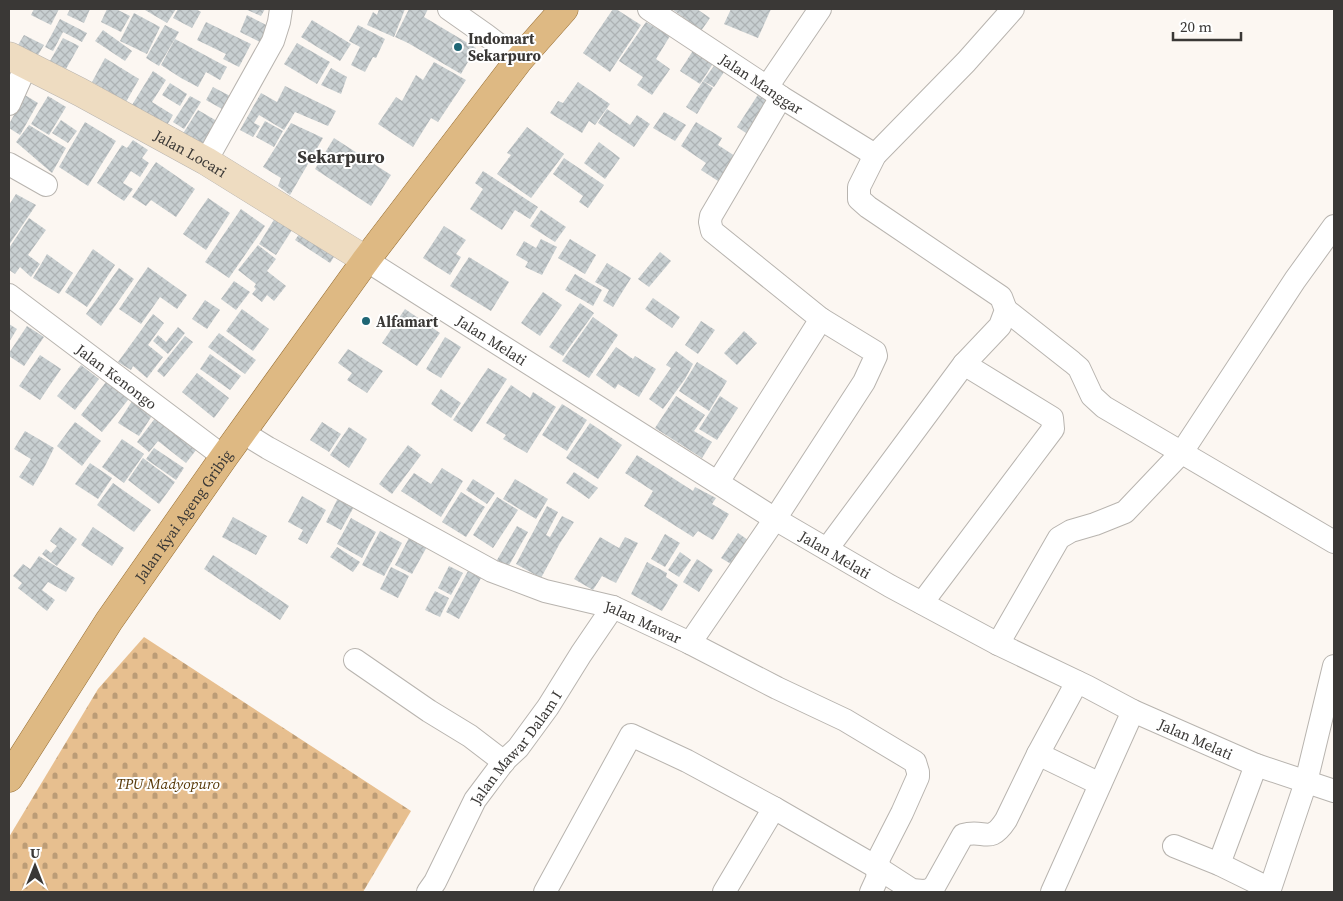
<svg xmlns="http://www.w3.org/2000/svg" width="1343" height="901" font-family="'Source Serif 4',serif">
<defs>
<pattern id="cemetery-stones" width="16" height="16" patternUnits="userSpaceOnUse" patternTransform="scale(1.25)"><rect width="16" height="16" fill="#e7bf8f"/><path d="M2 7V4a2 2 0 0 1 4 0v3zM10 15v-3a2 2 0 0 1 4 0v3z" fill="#bc9c76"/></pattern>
<pattern id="building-cross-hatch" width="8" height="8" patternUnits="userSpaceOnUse" patternTransform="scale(1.25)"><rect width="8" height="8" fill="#c8cfd1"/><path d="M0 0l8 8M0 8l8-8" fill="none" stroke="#adb2b4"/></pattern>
</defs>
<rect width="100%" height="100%" fill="#fcf7f2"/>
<polygon fill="url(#cemetery-stones)" points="144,637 411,811 363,892 9,892 9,837 98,689"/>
<g fill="url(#building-cross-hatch)">
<polygon points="34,9 59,9 51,25 31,15"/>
<polygon points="70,9 90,9 84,23 67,15"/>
<polygon points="107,9 116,9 130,16 121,32 101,22"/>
<polygon points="146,9 176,9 167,23 145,10"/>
<polygon points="178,9 196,9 201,12 192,28 173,18"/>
<polygon points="245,9 265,9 261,16"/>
<polygon points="379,9 405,9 394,37 367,25 373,12 377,15"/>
<polygon points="409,9 428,9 424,17 476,48 461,74 408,43 395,37"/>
<polygon points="613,9 616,9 641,25 610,72 583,53"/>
<polygon points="672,9 697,9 710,18 701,31"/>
<polygon points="731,9 771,9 758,38 724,24"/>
<polygon points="134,13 160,27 147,54 120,41"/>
<polygon points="247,15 272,28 264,44 240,32"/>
<polygon points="60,19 87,33 82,42 63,32 53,51 45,47"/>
<polygon points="312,20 351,44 340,61 301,37"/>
<polygon points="206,22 251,44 239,67 223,59 226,54 197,40"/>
<polygon points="646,22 670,36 656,59 670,69 652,95 637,85 643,77 619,61"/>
<polygon points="165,25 179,32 159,66 146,58"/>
<polygon points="358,25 385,39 376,58 373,57 365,72 351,65 360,47 349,41"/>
<polygon points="103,30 132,51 125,61 95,41"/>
<polygon points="24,35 44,45 38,55 18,45"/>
<polygon points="63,38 79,46 66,69 50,61"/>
<polygon points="175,39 227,67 220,80 206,72 198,87 181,78 161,65"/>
<polygon points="297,43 330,62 317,84 284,64"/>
<polygon points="694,49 714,62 700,84 680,71"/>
<polygon points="105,58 139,79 126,102 92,82"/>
<polygon points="719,59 728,66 714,87 703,81"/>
<polygon points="434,62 466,80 438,122 431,118 413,147 378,124 396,97 402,101 416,75 423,80"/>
<polygon points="331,68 347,77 341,94 321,85"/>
<polygon points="153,71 166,80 152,102 173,115 166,127 132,105"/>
<polygon points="703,81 713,88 697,114 686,107"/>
<polygon points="578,82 610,104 595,125 589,121 582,133 550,113 558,101 563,103"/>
<polygon points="170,83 187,94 180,106 162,95"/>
<polygon points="285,86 336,111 328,126 295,112 284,130 259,115 254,123 260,126 253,137 240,130 261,93 277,102"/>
<polygon points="213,87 230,96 222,109 206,100"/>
<polygon points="761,90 777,101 752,137 737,127"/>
<polygon points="25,95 38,103 20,135 9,128 9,124"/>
<polygon points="48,96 66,107 49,135 31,124"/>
<polygon points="190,96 201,102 184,129 173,122"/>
<polygon points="607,109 630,125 637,115 650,124 634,147 598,123"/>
<polygon points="198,110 222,124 207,150 182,135"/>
<polygon points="664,112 686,125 675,141 653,128"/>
<polygon points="61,120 77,131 68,143 52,133"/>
<polygon points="265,121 283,131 274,147 256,137"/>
<polygon points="85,122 116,141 88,186 59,167"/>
<polygon points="696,122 722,138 718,145 735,156 718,181 701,170 706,163 681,146"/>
<polygon points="291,123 323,138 290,195 278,186 281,178 263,167"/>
<polygon points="29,125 66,148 52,173 16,142"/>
<polygon points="527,127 564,154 531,198 497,174 511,155 507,153"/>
<polygon points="334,138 391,175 371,206 315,169"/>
<polygon points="133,140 148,150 142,158 149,163 140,177 131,171 123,183 133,189 124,201 97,183 122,145 127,148"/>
<polygon points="599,142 620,158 605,179 584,163"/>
<polygon points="564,158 604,185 588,208 579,202 583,196 553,174"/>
<polygon points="156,162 195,189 176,217 151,200 146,206 132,197"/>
<polygon points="483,171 538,207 530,219 515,210 502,230 470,209 483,189 475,183"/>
<polygon points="16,194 36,205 9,245 9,205"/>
<polygon points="208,198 230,213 206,250 183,234"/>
<polygon points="241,209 265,226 229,278 205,262"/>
<polygon points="541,210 566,227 555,242 530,226"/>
<polygon points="29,218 46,230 28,255 40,264 31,277 20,267 15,274 9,270 9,248"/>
<polygon points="275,218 292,230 276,255 259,244"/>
<polygon points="306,224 341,246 330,263 295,240"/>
<polygon points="444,226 466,240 456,254 461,257 450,275 423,258"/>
<polygon points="541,239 557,247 542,275 525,267 528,262 516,255 524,241 536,248"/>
<polygon points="570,239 596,255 585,274 558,258"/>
<polygon points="258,245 276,259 267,271 286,286 274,301 267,295 262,302 252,294 256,289 254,287 256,284 238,270"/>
<polygon points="93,249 115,265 87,307 65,292"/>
<polygon points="660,252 671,261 649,287 638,279"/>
<polygon points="47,254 73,273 59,294 33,278"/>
<polygon points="469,257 509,282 491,311 450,286"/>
<polygon points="607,263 631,278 613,307 603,301 609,290 595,282"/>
<polygon points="148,267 187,295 177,309 160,297 141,324 119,309"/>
<polygon points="119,268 134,279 101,326 86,314"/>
<polygon points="575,274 602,290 593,306 565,290"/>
<polygon points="234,281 250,292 236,310 221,299"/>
<polygon points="543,292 562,305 540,336 521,323"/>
<polygon points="653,298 680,317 672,328 645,309"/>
<polygon points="205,300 220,310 207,329 192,319"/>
<polygon points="580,303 594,313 563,356 549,347"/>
<polygon points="242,309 269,329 253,351 226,331"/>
<polygon points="405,309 440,333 417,366 382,343"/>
<polygon points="153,314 164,323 148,345 163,357 147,378 133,366 131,370 118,362"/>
<polygon points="593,317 618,335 589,378 562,361"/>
<polygon points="701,321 715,330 698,354 685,345"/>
<polygon points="9,324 17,329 9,342"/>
<polygon points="27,326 44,337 24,366 9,356 9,353"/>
<polygon points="178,327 185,333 168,354 153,341 158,335 166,342"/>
<polygon points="744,331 757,343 737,365 724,353"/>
<polygon points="219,333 256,360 245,374 208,347"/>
<polygon points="185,336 193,342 164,377 157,371"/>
<polygon points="445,337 461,347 441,378 426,369"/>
<polygon points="616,347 633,359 635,356 656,369 639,397 618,384 615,389 596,375"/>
<polygon points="348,349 383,371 367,393 347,380 352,373 338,363"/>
<polygon points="676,351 693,364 685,379 663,409 649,399 671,368 666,365"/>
<polygon points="210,354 241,376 230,390 200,369"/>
<polygon points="40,355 61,369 40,400 19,386"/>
<polygon points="697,362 727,381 709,411 679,391"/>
<polygon points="81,365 99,379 75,410 57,396"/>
<polygon points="488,368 507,379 472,432 453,420"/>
<polygon points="197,373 229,398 214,418 182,392"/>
<polygon points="109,378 132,395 102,432 81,415"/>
<polygon points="511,385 530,398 533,392 556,407 527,453 503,439 506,435 486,423"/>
<polygon points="441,389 461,403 451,418 431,404"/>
<polygon points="676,396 705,415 694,431 712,442 702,458 655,428"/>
<polygon points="720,396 738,408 717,440 699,429"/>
<polygon points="134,398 155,411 139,436 118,423"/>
<polygon points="562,404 587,420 567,451 542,435"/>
<polygon points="159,413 200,445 186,463 158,441 149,452 137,442"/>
<polygon points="75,422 101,441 82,466 57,446"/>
<polygon points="322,422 341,434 329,452 310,440"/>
<polygon points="590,423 622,445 598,479 566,458"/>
<polygon points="349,427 367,439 349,468 330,455"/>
<polygon points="25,431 54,448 44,468 33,486 19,477 31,459 14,449"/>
<polygon points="122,439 144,454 124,483 102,467"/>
<polygon points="408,445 421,455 392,494 379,484"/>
<polygon points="154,448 184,468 176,480 146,459"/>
<polygon points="637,455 693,491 695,487 716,498 712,504 729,514 713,540 698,531 693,537 644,506 653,491 625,473"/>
<polygon points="143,458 175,482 159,504 128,480"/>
<polygon points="90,463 112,478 98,499 75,484"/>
<polygon points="442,468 463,481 441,517 401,491 414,473 431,484"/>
<polygon points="574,472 598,488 589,499 566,483"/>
<polygon points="473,479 495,493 487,504 466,490"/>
<polygon points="515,479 548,499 536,519 503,499"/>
<polygon points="113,483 151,510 134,532 97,505"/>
<polygon points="461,492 485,507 466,537 442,522"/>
<polygon points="302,496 326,510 307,544 298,539 303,530 288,522"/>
<polygon points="339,496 355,505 341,530 326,522"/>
<polygon points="497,497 518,510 493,548 473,535"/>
<polygon points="547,506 558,512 546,535 550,537 562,516 574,522 560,543 541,578 516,564"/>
<polygon points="233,517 267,536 256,555 222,537"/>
<polygon points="351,518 376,532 362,558 337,544"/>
<polygon points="517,526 528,532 508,567 497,560"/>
<polygon points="60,527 77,539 57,566 42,554 46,549 51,553 57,546 50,541"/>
<polygon points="93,527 124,548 112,566 81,545"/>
<polygon points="380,531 402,543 384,576 362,565"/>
<polygon points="738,533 748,540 731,564 721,558"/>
<polygon points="411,534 429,543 412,574 395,565"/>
<polygon points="665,534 680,543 665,567 651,559"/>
<polygon points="600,537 619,548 625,537 638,543 616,583 602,576 593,590 574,579"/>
<polygon points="337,547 360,562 353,572 330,557"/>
<polygon points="680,552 691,560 679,577 668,570"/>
<polygon points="213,555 289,606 280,620 204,569"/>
<polygon points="39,556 75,578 66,592 48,582 42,590 55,600 47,611 18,588 22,583 13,576 23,564 30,569"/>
<polygon points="697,559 713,570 699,592 683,582"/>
<polygon points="647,562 667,573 666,577 678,585 662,611 631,594"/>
<polygon points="449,566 463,573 451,595 438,588"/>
<polygon points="391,567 409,576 398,598 380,589"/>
<polygon points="468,571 481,578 459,619 446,612"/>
<polygon points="435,591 449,598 440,617 425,610"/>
</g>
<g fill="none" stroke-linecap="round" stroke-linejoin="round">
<g stroke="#b8b4af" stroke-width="24">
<g id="street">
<polyline points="449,9 486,35 519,60"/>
<path id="s1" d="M649 9 767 87 781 97 875 155"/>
<polyline points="767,87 820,9"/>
<polyline points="9,104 26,66"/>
<polyline points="206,161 273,41 279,22 281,9"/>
<polyline points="9,164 46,185"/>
<path id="s2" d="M366 260 775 519 890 586 998 644 1088 687 1133 711 1256 765 1334 791"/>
<path id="s3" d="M9 295 224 457"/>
<polyline points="1006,310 1072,362 1079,368 1092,396 1104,407 1334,542"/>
<path id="s4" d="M242 432 268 448 492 571 545 591 613 607 690 643 777 688 845 720 915 762 918 772V777L902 813 879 858 877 879 871 892"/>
<polyline points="718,482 821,319"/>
<polyline points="827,549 964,364 1000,326 1006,310 1001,297 868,207 859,199 859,187 875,155 966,62 1013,9"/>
<polyline points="922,603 1053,429 1052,418 964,364"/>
<polyline points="690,643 775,519 864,382 876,356 875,352 821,319 712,231 710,222 711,216 781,97"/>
<polyline points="998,644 1059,538 1071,531 1095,524 1125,512 1182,452 1295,280 1334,226"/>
<polyline points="355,660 429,711 470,736 504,762"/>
<polyline points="1038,754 1100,784"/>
<polyline points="1174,846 1219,864 1270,889"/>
<polyline points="1219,864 1256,765"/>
<path id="s5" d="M428 892 435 882 475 800 505 760 518 748 548 707 581 654 613 607"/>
<path d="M545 892 631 735 687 761 774 808 878 868 912 890 923 891 929 890 934 887 963 835C985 828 989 846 1006 820L1038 754 1077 682"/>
<polyline points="724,892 774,808"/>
<polyline points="1052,892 1133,711"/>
<polyline points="1269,892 1306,782 1334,666"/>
</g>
</g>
<g stroke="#b8b4af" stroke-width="29">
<g id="secondary">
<path id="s6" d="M9 56 80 92 206 161 366 260"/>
</g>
</g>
<g stroke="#966d32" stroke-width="29">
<g id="primary">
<path id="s7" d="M9 778 109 621 224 457 366 260 519 60 564 9"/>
</g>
</g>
<use href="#street" stroke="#fff" stroke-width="22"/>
<use href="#secondary" stroke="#eedcc1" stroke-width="28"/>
<use href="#primary" stroke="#deb983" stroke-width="28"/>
</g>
<g fill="#1f6675" stroke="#fff" stroke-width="2">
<circle cx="458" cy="47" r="5"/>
<circle cx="366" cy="321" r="5"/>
</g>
<g text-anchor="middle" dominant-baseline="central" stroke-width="4" stroke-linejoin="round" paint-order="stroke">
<g font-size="15" font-weight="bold" fill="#3a3836" stroke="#fff" text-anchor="start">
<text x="468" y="38">Indomart<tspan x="468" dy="17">Sekarpuro</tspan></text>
<text x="376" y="321">Alfamart</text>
</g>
<g font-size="15" fill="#3a3836" stroke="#fff">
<text stroke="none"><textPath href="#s1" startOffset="135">Jalan Manggar</textPath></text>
<text stroke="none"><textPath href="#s6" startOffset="206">Jalan Locari</textPath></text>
<text stroke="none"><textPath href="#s2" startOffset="149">Jalan Melati</textPath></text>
<text stroke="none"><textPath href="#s3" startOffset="135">Jalan Kenongo</textPath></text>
<text stroke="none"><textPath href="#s7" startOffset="315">Jalan Kyai Ageng Gribig</textPath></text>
<text stroke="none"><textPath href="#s2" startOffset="554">Jalan Melati</textPath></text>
<text stroke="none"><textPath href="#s4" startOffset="446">Jalan Mawar</textPath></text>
<text stroke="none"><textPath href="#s2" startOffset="959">Jalan Melati</textPath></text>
<text stroke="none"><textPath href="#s5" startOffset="170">Jalan Mawar Dalam I</textPath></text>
</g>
<g font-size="15" font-style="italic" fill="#593a0a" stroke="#fff">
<text x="168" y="783">TPU Madyopuro</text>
</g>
<g font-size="18" font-weight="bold" fill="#3a3836" stroke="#fff">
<text x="341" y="156">Sekarpuro</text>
</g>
</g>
<rect width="1343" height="901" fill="none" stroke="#3a3836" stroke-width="20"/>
<g transform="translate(35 866)" stroke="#ffffff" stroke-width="4" paint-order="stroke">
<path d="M0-4L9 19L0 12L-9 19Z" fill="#3a3836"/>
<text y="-8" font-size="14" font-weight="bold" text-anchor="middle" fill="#3a3836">U</text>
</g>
<path d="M1173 32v8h68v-8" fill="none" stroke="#3a3836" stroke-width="2.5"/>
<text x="1180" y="32" font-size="15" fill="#3a3836" stroke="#ffffff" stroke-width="4" paint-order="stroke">20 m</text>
</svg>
